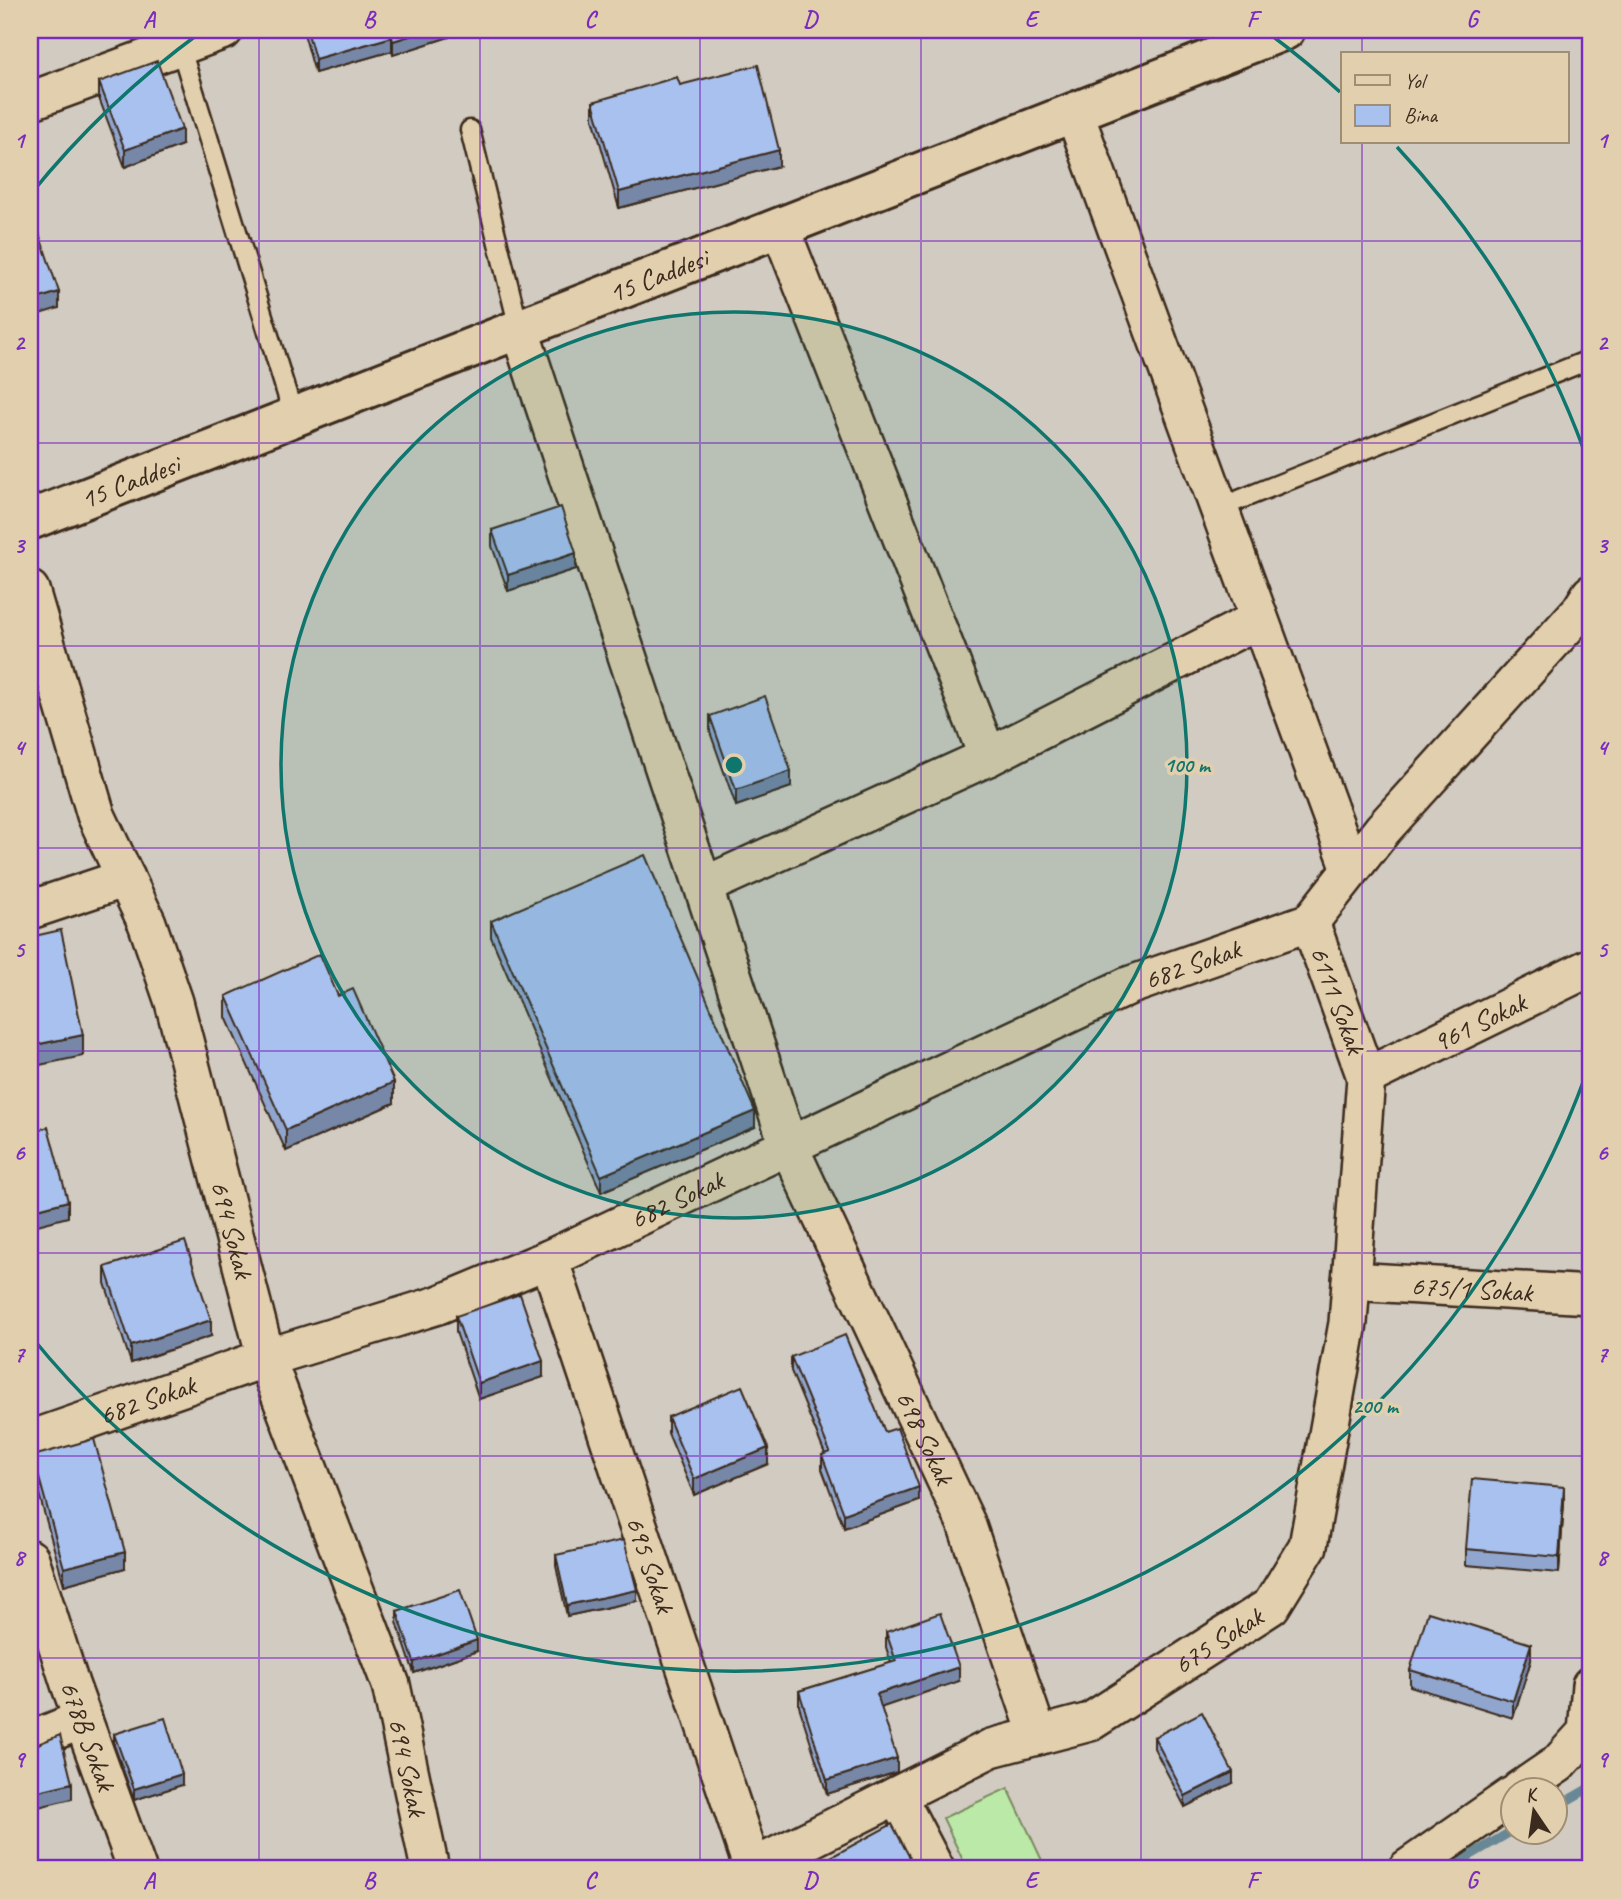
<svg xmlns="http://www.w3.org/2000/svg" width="1621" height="1899" font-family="Caveat,sans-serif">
<rect width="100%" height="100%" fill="#d1cbc1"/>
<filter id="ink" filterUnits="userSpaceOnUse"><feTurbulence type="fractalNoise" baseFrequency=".0143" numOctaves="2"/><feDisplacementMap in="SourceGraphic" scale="14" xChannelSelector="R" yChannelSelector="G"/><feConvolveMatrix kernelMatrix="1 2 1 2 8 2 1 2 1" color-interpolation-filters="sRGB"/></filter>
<g filter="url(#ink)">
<polygon fill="#bbe9a7" stroke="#7b8a62" stroke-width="2" points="1008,1788 1046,1869 967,1869 943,1818"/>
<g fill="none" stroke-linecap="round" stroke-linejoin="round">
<g stroke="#678896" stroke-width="9">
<polyline points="1554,1808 1591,1787"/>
<polyline points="1447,1869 1512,1831"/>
</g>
<g stroke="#3b2a1e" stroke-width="23">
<g id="service">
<polyline points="180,46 294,417"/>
<polyline points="470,130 519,328"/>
<polyline points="1219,508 1591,359"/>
</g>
</g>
<g stroke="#3b2a1e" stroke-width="42">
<g id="minor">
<polyline points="30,101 224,30"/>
<polyline points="1074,112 1351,869"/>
<polyline points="780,227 988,757"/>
<path id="s1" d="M519 328 789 1147 966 1523 1038 1736"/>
<path id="s2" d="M30 590 96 815 147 923 174 1002 266 1358 391 1685 430 1869"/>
<polyline points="704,886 988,757 1259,619"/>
<polyline points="30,910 126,878"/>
<polyline points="1310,922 1383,829 1581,610 1591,594"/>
<path id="s3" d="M1366 1077 1591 967"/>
<path id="s4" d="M549 1259 753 1869"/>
<path id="s5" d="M1351 1281 1591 1295"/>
<path id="s6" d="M30 1440 266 1358 438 1305 549 1259 1128 986 1310 922"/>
<path id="s7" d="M30 1559 70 1684 137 1869"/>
<polyline points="30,1741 83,1719"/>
<polyline points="1520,1790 1558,1764 1587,1732 1591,1685"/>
<polyline points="897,1796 935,1869"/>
<path id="s8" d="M751 1869 991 1748 1090 1722 1271 1606 1308 1546 1348 1323 1366 1077 1310 922"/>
<polyline points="1407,1869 1512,1796"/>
</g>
</g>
<g stroke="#3b2a1e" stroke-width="44">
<g id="tertiary">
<path id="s9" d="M30 520 1285 30"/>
</g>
</g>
<use href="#service" stroke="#e2cfad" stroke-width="18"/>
<use href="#minor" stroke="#e2cfad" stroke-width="37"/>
<use href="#tertiary" stroke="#e2cfad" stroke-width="38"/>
</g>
<g fill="#91a6ce" stroke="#3b2a1e" stroke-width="2">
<polygon points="303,30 449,30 449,37 393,55 392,51 315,73"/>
<polygon points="99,82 182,145 125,167 99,98"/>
<polygon points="680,85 779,166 619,208 593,118 593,102"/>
<polygon points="492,530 576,569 508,591 492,546"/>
<polygon points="710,716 791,787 736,806 710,732"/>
<polygon points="491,921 755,1127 601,1192 491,937"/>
<polygon points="226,996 338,996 394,1103 286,1151 226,1017"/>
<polygon points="105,1267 211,1336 131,1363 105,1283"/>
<polygon points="456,1316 543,1377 479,1399 456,1332"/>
<polygon points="791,1357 885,1432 919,1501 844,1528 822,1469 822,1455 825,1454 791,1371"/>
<polygon points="668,1417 768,1464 694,1495 668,1433"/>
<polygon points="33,1456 125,1568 64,1585 33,1472"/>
<polygon points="1564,1503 1559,1573 1466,1565 1466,1549"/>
<polygon points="556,1555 637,1601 567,1616 556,1566"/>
<polygon points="397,1611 477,1651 414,1673 397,1622"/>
<polygon points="886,1632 959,1681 881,1707 897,1772 827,1794 799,1706 799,1691 891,1663 886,1647"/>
<polygon points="1531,1660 1513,1718 1410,1686 1410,1670"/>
<polygon points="114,1734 182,1785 134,1800 114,1745"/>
<polygon points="1154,1737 1233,1783 1185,1807 1154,1748"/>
<polygon points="831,1857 916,1869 831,1869"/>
</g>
<g fill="#7687a7" stroke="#3b2a1e" stroke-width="2">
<polygon points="429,30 449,30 449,37 393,55 393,41"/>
<polygon points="392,37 392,51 315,73 315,59"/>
<polygon points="182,129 182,145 125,167 125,150"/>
<polygon points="779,150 779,166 619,208 619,192"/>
<polygon points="59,292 59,308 30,317 30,301"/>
<polygon points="576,553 576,569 508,591 508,575"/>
<polygon points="791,771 791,787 736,806 736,790"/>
<polygon points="83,1035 83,1056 30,1067 30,1046"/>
<polygon points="394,1082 394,1103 286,1151 286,1130"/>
<polygon points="755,1111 755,1127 601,1192 601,1176"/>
<polygon points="68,1201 68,1217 30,1227 30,1211"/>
<polygon points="211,1320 211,1336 131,1363 131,1346"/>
<polygon points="543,1361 543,1377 479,1399 479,1383"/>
<polygon points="768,1448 768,1464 694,1495 694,1479"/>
<polygon points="919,1487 919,1501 844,1528 844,1514"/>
<polygon points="1564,1487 1564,1503 1559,1573 1559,1557"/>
<polygon points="125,1552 125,1568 64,1585 64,1568"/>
<polygon points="637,1590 637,1601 567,1616 567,1605"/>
<polygon points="477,1640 477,1651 414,1673 414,1662"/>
<polygon points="1531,1644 1531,1660 1513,1718 1513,1701"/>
<polygon points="959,1667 959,1681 877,1709 877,1694"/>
<polygon points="897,1758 897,1772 827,1794 827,1780"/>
<polygon points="1233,1772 1233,1783 1185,1807 1185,1796"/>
<polygon points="182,1774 182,1785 134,1800 134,1789"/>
<polygon points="72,1783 72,1799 30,1809 30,1793"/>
</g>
<g fill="#a9c1ef" stroke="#3b2a1e" stroke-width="2">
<polygon points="307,30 429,30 393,41 392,37 315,59"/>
<polygon points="157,61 182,129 125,150 99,82"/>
<polygon points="758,65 779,150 619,192 593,102 677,77 680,85"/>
<polygon points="33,216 59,292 30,301 30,217"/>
<polygon points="561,507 576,553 508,575 492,530"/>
<polygon points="765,696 791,771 736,790 710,716"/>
<polygon points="645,855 755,1111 601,1176 491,921"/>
<polygon points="61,930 83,1035 30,1046 30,937"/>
<polygon points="320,954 338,996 353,989 394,1082 286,1130 226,996"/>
<polygon points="48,1127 68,1201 30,1211 30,1132"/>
<polygon points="185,1241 211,1320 131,1346 105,1267"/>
<polygon points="520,1294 543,1361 479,1383 456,1316"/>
<polygon points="845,1335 885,1432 897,1428 919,1487 844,1514 822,1455 830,1452 791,1357"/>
<polygon points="742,1386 768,1448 694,1479 668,1417"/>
<polygon points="94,1439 125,1552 64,1568 33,1456"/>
<polygon points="1472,1479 1564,1487 1559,1557 1466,1549"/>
<polygon points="624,1540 637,1590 567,1605 556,1555"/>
<polygon points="460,1590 477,1640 414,1662 397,1611"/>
<polygon points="1428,1612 1531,1644 1513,1701 1410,1670"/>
<polygon points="940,1613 959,1667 877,1694 897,1758 827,1780 799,1691 896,1661 886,1632"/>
<polygon points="1202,1712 1233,1772 1185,1796 1154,1737"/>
<polygon points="165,1718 182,1774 134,1789 114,1734"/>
<polygon points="60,1735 72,1783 30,1793 30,1745 38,1744"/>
<polygon points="892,1824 916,1869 838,1869 831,1857"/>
</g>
</g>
<path fill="none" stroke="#7b2cbf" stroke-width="2" stroke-opacity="0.55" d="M259 30V1869M480 30V1869M700 30V1869M921 30V1869M1141 30V1869M1362 30V54M1362 142V1869M30 241H1591M30 443H1591M30 646H1591M30 848H1591M30 1051H1591M30 1253H1591M30 1456H1591M30 1658H1591"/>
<circle cx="734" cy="765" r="453" fill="#0f766e" fill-opacity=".12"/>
<g fill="none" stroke="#0f766e" stroke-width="3.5">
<circle cx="734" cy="765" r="453"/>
<path d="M1591 1060A906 906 0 0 1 30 1335M30 195A906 906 0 0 1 201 32M1267 32A906 906 0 0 1 1340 92M1397 147A906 906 0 0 1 1591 470"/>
</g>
<g text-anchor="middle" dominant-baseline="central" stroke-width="7" stroke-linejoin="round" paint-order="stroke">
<g font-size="28" fill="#3b2a1e" stroke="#e2cfad">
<text stroke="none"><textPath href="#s9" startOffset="674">15 Caddesi</textPath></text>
<text stroke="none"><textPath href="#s9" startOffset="107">15 Caddesi</textPath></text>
<text stroke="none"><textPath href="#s6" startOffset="1258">682 Sokak</textPath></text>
<text transform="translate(1338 1000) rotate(70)">6111 Sokak</text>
<text stroke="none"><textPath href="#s3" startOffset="126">961 Sokak</textPath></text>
<text stroke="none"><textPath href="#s6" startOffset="691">682 Sokak</textPath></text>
<text stroke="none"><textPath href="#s2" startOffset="672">694 Sokak</textPath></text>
<text stroke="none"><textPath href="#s5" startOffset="121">675/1 Sokak</textPath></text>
<text stroke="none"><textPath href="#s6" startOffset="124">682 Sokak</textPath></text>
<text stroke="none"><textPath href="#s1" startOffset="1183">698 Sokak</textPath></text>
<text stroke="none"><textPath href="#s4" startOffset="322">695 Sokak</textPath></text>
<text stroke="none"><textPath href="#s8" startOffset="523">675 Sokak</textPath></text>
<text stroke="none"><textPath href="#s7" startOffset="186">678B Sokak</textPath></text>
<text stroke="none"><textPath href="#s2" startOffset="1239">694 Sokak</textPath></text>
</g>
</g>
<circle cx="734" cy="765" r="10" fill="#0f766e" stroke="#e2cfad" stroke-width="3.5"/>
<g font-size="21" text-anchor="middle" font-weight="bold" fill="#0f766e" stroke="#e2cfad" stroke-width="7" stroke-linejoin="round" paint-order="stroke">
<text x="1187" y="772">100 m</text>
<text x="1375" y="1413">200 m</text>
</g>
<rect width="1621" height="1899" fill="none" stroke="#e2cfad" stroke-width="77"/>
<rect x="1341" y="52" width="228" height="91" fill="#e2cfad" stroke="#9f8d74" stroke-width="2"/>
<rect x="1355" y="75" width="35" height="10" fill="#e2cfad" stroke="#9f8d74" stroke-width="2"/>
<text x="1404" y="88" font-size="21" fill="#3b2a1e">Yol</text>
<rect x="1355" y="105" width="35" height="21" fill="#a9c1ef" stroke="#9f8d74" stroke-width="2"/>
<text x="1404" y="122" font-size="21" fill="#3b2a1e">Bina</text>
<g transform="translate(1534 1811) rotate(347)"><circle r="33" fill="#e2cfad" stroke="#9f8d74" stroke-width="2"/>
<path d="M0-5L12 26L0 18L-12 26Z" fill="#3b2a1e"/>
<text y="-10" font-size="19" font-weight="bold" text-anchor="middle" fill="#3b2a1e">K</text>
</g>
<rect x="38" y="38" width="1544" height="1822" fill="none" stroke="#7b2cbf" stroke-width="2.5"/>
<g font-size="23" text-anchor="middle" font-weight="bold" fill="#7b2cbf">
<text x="149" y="27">A</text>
<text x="369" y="27">B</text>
<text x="590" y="27">C</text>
<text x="810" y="27">D</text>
<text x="1031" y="27">E</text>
<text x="1252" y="27">F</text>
<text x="1472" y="27">G</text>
<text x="19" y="148">1</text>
<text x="1602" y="148">1</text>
<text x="19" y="350">2</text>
<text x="1602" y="350">2</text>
<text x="19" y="553">3</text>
<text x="1602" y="553">3</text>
<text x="19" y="755">4</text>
<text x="1602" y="755">4</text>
<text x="19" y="957">5</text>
<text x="1602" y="957">5</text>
<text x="19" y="1160">6</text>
<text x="1602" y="1160">6</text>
<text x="19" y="1362">7</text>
<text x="1602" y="1362">7</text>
<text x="19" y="1565">8</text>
<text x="1602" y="1565">8</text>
<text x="19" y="1767">9</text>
<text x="1602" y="1767">9</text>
<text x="149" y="1888">A</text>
<text x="369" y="1888">B</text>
<text x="590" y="1888">C</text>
<text x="810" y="1888">D</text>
<text x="1031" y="1888">E</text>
<text x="1252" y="1888">F</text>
<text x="1472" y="1888">G</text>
</g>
</svg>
